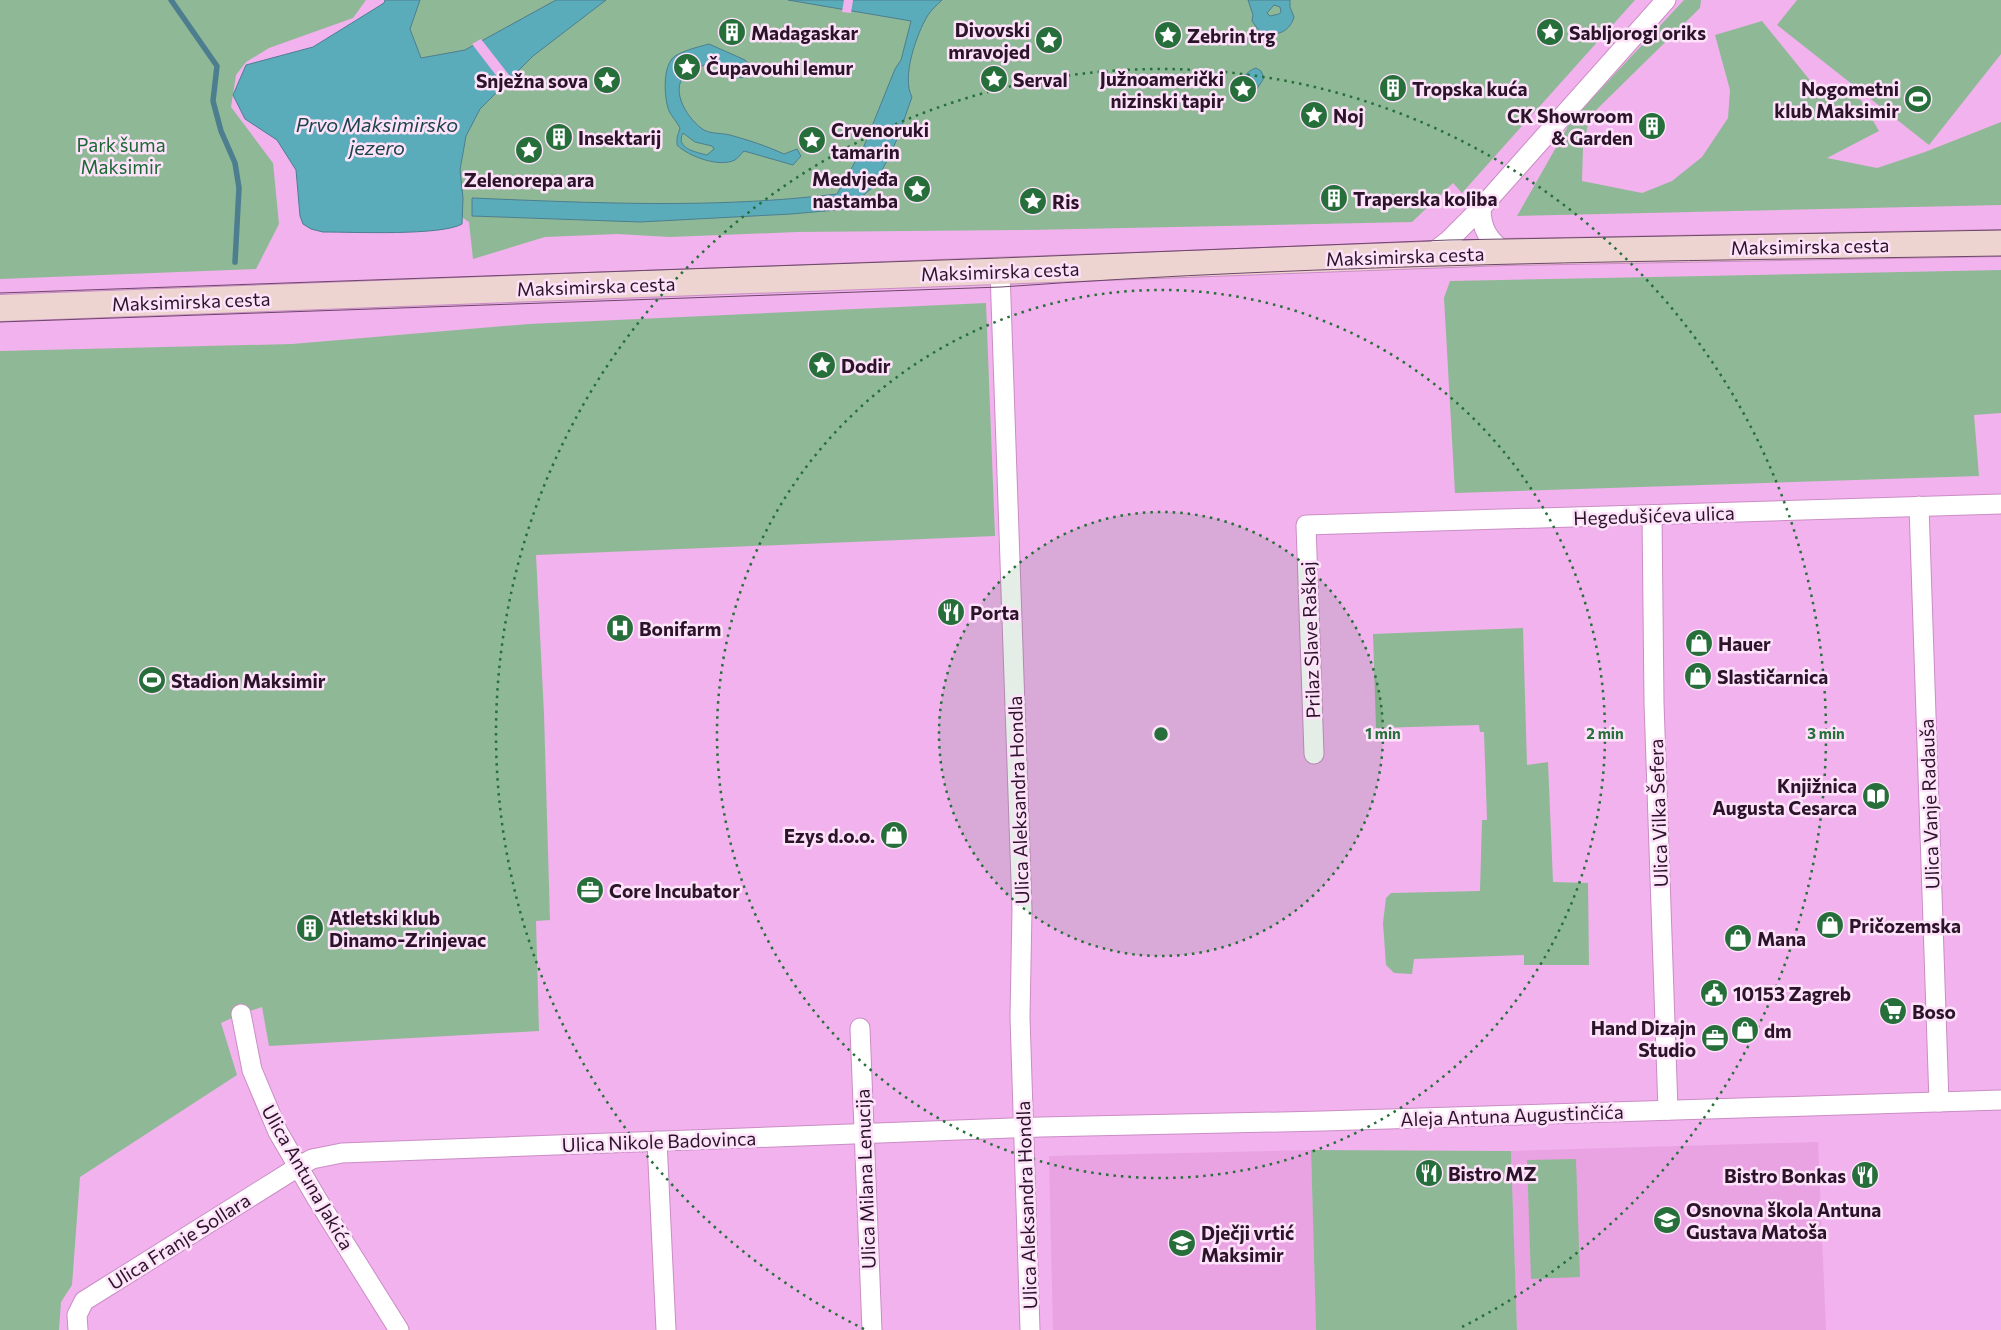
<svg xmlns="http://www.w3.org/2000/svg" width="2001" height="1330" font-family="Commissioner,sans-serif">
<rect width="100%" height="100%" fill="#f2b2ed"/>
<g fill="#e9a3e3">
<polygon points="1818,1142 1826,1330 1517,1330 1511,1151"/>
<polygon points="1311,1150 1316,1330 1053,1330 1049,1156"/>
</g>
<g fill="#8fb996">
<polygon points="0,0 366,0 353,18 269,48 246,62 236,75 231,107 273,163 279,224 256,269 0,279"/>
<polygon points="385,0 1635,0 1462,193 1453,183 1412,222 1027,230 797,232 670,237 617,234 545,237 473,259 469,222 457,214"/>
<polygon points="1684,0 1701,0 1700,8 1590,116 1583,147 1582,181 1642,193 1672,181 1702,157 1728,118 1730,90 1715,35 1762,21 1813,84 1861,100 1879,131 1827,158 1877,168 1925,152 2001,122 2001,205 1517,216 1571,121"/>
<polygon points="1797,0 2001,0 2001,54 1929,145 1777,25"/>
<polygon points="2001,270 2001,413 1974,415 1979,476 1455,493 1444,298 1450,281"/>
<polygon points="986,303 995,536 536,555 544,714 550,920 536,921 539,1031 269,1046 262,1007 241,1014 221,1023 237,1075 80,1177 72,1285 61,1302 59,1330 0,1330 0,351 292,344 529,324"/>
<polygon points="1523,628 1527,765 1548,762 1553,882 1588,883 1589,965 1524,965 1524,955 1414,959 1412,974 1394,973 1386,965 1383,923 1386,898 1391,893 1480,891 1482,820 1487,820 1484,732 1480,732 1479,725 1376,728 1373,634"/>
<polygon points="1311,1150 1511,1151 1517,1330 1316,1330"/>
<polygon points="1576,1159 1580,1277 1531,1279 1527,1160"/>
</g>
<g fill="#5bacba" stroke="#4d7e8f" fill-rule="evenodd">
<path d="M385 0H420L410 29 421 58 465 50 556 0H606L533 56 480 109 466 136 460 170 463 198 462 224C441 236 352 232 323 232L311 229 303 224 300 216 296 170 277 140 245 119 233 95 246 65 313 47 384 3Z"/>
<path d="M788 0H942C937 5 932 9 928 15 917 33 901 77 912 97L898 137 887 161 872 188 847 209 791 214 640 222 472 216V198C594 203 715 209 837 194L864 146 895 69 901 60 911 21Z"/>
<path d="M1248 0H1290V7L1294 17C1289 34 1274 37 1259 31L1252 21 1253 15ZM1274 5 1280 7 1281 12 1279 14 1270 16 1267 13Z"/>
<path d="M709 44 745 60 756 72 741 78 721 66 709 63C702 66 691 70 685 75 669 91 689 121 704 130 711 134 722 133 730 135 748 140 767 146 784 154L797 149 801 156 793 165 744 151C741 154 738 158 735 160 719 168 688 156 677 145V138L680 128C677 122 672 117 669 111 664 98 662 65 675 56 685 50 698 47 709 44ZM683 133 695 142 712 146 714 149 707 155C695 152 675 148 683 133Z"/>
<path d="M1256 68 1261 71 1264 78 1253 95 1250 96 1243 90C1240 80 1246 71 1256 68Z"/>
</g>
<g fill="#f2b2ed">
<polygon points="844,0 853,0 851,13 842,12"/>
<polygon points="481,39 513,80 505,87 472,44"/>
</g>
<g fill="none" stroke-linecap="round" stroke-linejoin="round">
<polyline stroke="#4d7e8f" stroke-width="5.5" points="171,0 217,66 213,101 221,131 235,163 239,188 235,262"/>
<g stroke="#ca8dc5" stroke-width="21">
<g id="street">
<path d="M1481 208C1481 229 1489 241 1505 252"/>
<polyline points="1428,256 1449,240 1481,208 1666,0"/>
<polyline points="1000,271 1022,910 1020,1017 1030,1330"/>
<polyline points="1919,506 1939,1102"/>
<polyline points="1652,515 1654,703 1668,1110"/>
<polyline points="1314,754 1306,525 2001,504"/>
<polyline points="241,1014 252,1070 278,1132 317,1199 399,1330"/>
<polyline points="860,1028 872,1330"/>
<polyline points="657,1141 666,1330"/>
<polyline points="78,1330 77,1315 84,1301 298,1167 312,1159 342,1153 1041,1127 1323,1121 2001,1100"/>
</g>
</g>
<g stroke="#ca8dc5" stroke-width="28">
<polyline id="secondary" points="0,308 1505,252 2001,243"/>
</g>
<use href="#street" stroke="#fff" stroke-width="19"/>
<use href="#secondary" stroke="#eed4d0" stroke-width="26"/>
<g stroke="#6c4769" stroke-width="1">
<polyline points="0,293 1000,258 1449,240 2001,230"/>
<path d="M0 322 1001 287C1334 263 1668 261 2001 256"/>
</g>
</g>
<circle cx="1161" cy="734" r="222" fill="#266e3a" fill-opacity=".12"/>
<g fill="none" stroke="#266e3a" stroke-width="2.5" stroke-dasharray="2.5 5">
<circle cx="1161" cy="734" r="222"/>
<circle cx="1161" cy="734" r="444"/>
<path d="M864 1329A665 665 0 1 1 1458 1329"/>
</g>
<defs>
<g id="building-disc" transform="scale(1.4375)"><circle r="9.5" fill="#266e3a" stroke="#fde2fa"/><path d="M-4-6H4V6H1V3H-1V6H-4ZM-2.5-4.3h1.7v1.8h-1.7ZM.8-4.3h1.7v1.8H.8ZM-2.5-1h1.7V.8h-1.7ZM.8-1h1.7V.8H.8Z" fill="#fff"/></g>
<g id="sight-disc" transform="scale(1.4375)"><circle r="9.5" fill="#266e3a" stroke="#fde2fa"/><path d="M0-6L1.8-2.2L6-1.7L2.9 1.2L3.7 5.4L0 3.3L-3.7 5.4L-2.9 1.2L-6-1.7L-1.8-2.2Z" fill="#fff"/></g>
<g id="stadium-disc" transform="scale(1.4375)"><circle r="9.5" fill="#266e3a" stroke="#fde2fa"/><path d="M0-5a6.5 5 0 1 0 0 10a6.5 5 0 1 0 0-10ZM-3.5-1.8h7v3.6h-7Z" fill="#fff"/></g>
<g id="restaurant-disc" transform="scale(1.4375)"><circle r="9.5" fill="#266e3a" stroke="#fde2fa"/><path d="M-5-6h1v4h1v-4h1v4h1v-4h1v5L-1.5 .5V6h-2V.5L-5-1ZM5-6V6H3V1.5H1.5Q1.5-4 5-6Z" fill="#fff"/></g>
<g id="hospital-disc" transform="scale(1.4375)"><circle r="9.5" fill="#266e3a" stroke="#fde2fa"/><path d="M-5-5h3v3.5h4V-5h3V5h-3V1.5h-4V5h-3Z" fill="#fff"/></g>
<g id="shop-disc" transform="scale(1.4375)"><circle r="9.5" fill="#266e3a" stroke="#fde2fa"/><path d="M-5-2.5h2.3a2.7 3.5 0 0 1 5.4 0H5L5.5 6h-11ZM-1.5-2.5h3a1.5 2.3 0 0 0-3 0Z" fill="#fff"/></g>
<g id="library-disc" transform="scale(1.4375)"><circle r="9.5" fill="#266e3a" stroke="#fde2fa"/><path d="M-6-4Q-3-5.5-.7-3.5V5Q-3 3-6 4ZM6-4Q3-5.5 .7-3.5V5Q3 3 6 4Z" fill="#fff"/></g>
<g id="office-disc" transform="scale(1.4375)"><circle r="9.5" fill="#266e3a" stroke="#fde2fa"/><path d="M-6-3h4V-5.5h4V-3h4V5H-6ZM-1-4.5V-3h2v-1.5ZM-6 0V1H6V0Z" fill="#fff"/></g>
<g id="civic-disc" transform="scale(1.4375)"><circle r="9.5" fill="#266e3a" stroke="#fde2fa"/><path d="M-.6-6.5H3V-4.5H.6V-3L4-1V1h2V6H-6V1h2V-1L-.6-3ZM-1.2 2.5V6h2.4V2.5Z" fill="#fff"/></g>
<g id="supermarket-disc" transform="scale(1.4375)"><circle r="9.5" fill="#266e3a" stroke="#fde2fa"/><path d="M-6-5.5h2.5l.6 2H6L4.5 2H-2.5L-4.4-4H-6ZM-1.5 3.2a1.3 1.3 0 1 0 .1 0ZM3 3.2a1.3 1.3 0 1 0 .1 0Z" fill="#fff"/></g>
<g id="school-disc" transform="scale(1.4375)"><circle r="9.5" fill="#266e3a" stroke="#fde2fa"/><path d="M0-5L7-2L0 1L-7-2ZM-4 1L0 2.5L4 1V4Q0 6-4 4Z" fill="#fff"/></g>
</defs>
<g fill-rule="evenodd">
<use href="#building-disc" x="732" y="32"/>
<use href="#sight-disc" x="1550" y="32"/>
<use href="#sight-disc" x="1168" y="35"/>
<use href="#sight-disc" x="1049" y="40"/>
<use href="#sight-disc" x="687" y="67"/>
<use href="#sight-disc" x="994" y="79"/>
<use href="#sight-disc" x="607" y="80"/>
<use href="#building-disc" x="1393" y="88"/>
<use href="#sight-disc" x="1243" y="89"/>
<use href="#stadium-disc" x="1918" y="99"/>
<use href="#sight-disc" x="1314" y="115"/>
<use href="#building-disc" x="1652" y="126"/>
<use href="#building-disc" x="559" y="137"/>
<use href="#sight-disc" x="812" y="140"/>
<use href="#sight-disc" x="529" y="150"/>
<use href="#sight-disc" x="917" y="189"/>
<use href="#building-disc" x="1334" y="198"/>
<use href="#sight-disc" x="1033" y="201"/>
<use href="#sight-disc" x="822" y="365"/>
<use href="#restaurant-disc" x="951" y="612"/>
<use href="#hospital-disc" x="620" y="628"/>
<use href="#shop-disc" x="1699" y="643"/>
<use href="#shop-disc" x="1698" y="676"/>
<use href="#stadium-disc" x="152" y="680"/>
<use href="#library-disc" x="1876" y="796"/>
<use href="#shop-disc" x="894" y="835"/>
<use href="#office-disc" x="590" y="890"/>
<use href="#shop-disc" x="1830" y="925"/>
<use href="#building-disc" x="310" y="928"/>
<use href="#shop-disc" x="1738" y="938"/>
<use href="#civic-disc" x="1714" y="993"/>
<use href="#supermarket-disc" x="1893" y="1011"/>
<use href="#shop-disc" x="1745" y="1030"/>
<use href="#office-disc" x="1715" y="1038"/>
<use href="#restaurant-disc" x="1429" y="1173"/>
<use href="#restaurant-disc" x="1865" y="1175"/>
<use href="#school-disc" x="1667" y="1220"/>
<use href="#school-disc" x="1182" y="1243"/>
</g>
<g text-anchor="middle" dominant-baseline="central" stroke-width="5" stroke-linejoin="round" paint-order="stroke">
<g font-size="19" font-weight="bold" fill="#2b142a" stroke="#fde2fa" text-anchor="start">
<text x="1030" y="29" text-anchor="end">Divovski<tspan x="1030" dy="22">mravojed</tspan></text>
<text x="751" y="32">Madagaskar</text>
<text x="1569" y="32">Sabljorogi oriks</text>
<text x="1187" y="35">Zebrin trg</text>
<text x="706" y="67">Čupavouhi lemur</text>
<text x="1224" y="78" text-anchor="end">Južnoamerički<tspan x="1224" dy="22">nizinski tapir</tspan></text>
<text x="1013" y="79">Serval</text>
<text x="588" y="80" text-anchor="end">Snježna sova</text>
<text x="1412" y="88">Tropska kuća</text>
<text x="1899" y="88" text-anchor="end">Nogometni<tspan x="1899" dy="22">klub Maksimir</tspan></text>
<text x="1333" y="115">Noj</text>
<text x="1633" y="115" text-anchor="end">CK Showroom<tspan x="1633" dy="22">&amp; Garden</tspan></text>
<text x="831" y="129">Crvenoruki<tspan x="831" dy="22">tamarin</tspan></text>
<text x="578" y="137">Insektarij</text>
<text x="898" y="178" text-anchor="end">Medvjeđa<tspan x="898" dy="22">nastamba</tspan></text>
<text x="529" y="179" text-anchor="middle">Zelenorepa ara</text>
<text x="1353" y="198">Traperska koliba</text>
<text x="1052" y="201">Ris</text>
<text x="841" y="365">Dodir</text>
<text x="970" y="612">Porta</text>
<text x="639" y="628">Bonifarm</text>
<text x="1718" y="643">Hauer</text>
<text x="1717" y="676">Slastičarnica</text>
<text x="171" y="680">Stadion Maksimir</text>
<text x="1857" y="785" text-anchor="end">Knjižnica<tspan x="1857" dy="22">Augusta Cesarca</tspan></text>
<text x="875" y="835" text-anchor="end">Ezys d.o.o.</text>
<text x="609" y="890">Core Incubator</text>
<text x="329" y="917">Atletski klub<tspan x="329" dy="22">Dinamo-Zrinjevac</tspan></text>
<text x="1849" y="925">Pričozemska</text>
<text x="1757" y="938">Mana</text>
<text x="1733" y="993">10153 Zagreb</text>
<text x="1912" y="1011">Boso</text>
<text x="1696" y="1027" text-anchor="end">Hand Dizajn<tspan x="1696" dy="22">Studio</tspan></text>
<text x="1764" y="1030">dm</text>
<text x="1448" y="1173">Bistro MZ</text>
<text x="1846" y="1175" text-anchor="end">Bistro Bonkas</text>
<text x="1686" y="1209">Osnovna škola Antuna<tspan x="1686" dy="22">Gustava Matoša</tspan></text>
<text x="1201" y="1232">Dječji vrtić<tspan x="1201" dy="22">Maksimir</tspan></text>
</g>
<g font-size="19" fill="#196631" stroke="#fde2fa">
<text x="121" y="144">Park šuma<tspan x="121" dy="22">Maksimir</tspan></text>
</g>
<g font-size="19" fill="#2b142a" stroke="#fde2fa">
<text transform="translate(1810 246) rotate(-1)">Maksimirska cesta</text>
<text transform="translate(1405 256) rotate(-2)">Maksimirska cesta</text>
<text transform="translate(1000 271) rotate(-2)">Maksimirska cesta</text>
<text transform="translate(596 286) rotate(-2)">Maksimirska cesta</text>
<text transform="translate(191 301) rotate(-2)">Maksimirska cesta</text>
<text transform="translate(1654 515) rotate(-2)">Hegedušićeva ulica</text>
<text transform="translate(1310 640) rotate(-92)">Prilaz Slave Raškaj</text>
<text transform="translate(1018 800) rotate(-92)">Ulica Aleksandra Hondla</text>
<text transform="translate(1929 804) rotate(-92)">Ulica Vanje Radauša</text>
<text transform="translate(1658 813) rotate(-92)">Ulica Vilka Šefera</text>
<text transform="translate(1512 1115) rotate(-2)">Aleja Antuna Augustinčića</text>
<text transform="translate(659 1141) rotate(-2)">Ulica Nikole Badovinca</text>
<text transform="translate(308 1177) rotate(60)">Ulica Antuna Jakića</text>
<text transform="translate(865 1179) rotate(-92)">Ulica Milana Lenucija</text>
<text transform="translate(1026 1205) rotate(-92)">Ulica Aleksandra Hondla</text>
<text transform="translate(179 1241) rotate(-32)">Ulica Franje Sollara</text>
</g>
<g font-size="20" font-style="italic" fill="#1d444a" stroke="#fde2fa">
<text x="377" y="124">Prvo Maksimirsko<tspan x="377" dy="23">jezero</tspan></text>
</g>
</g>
<circle cx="1161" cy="734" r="8" fill="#266e3a" stroke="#fde2fa" stroke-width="2.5"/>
<g font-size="15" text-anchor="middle" font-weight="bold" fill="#266e3a" stroke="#fde2fa" stroke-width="5" stroke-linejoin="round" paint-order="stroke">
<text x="1383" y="739">1 min</text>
<text x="1605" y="739">2 min</text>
<text x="1826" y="739">3 min</text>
</g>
</svg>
